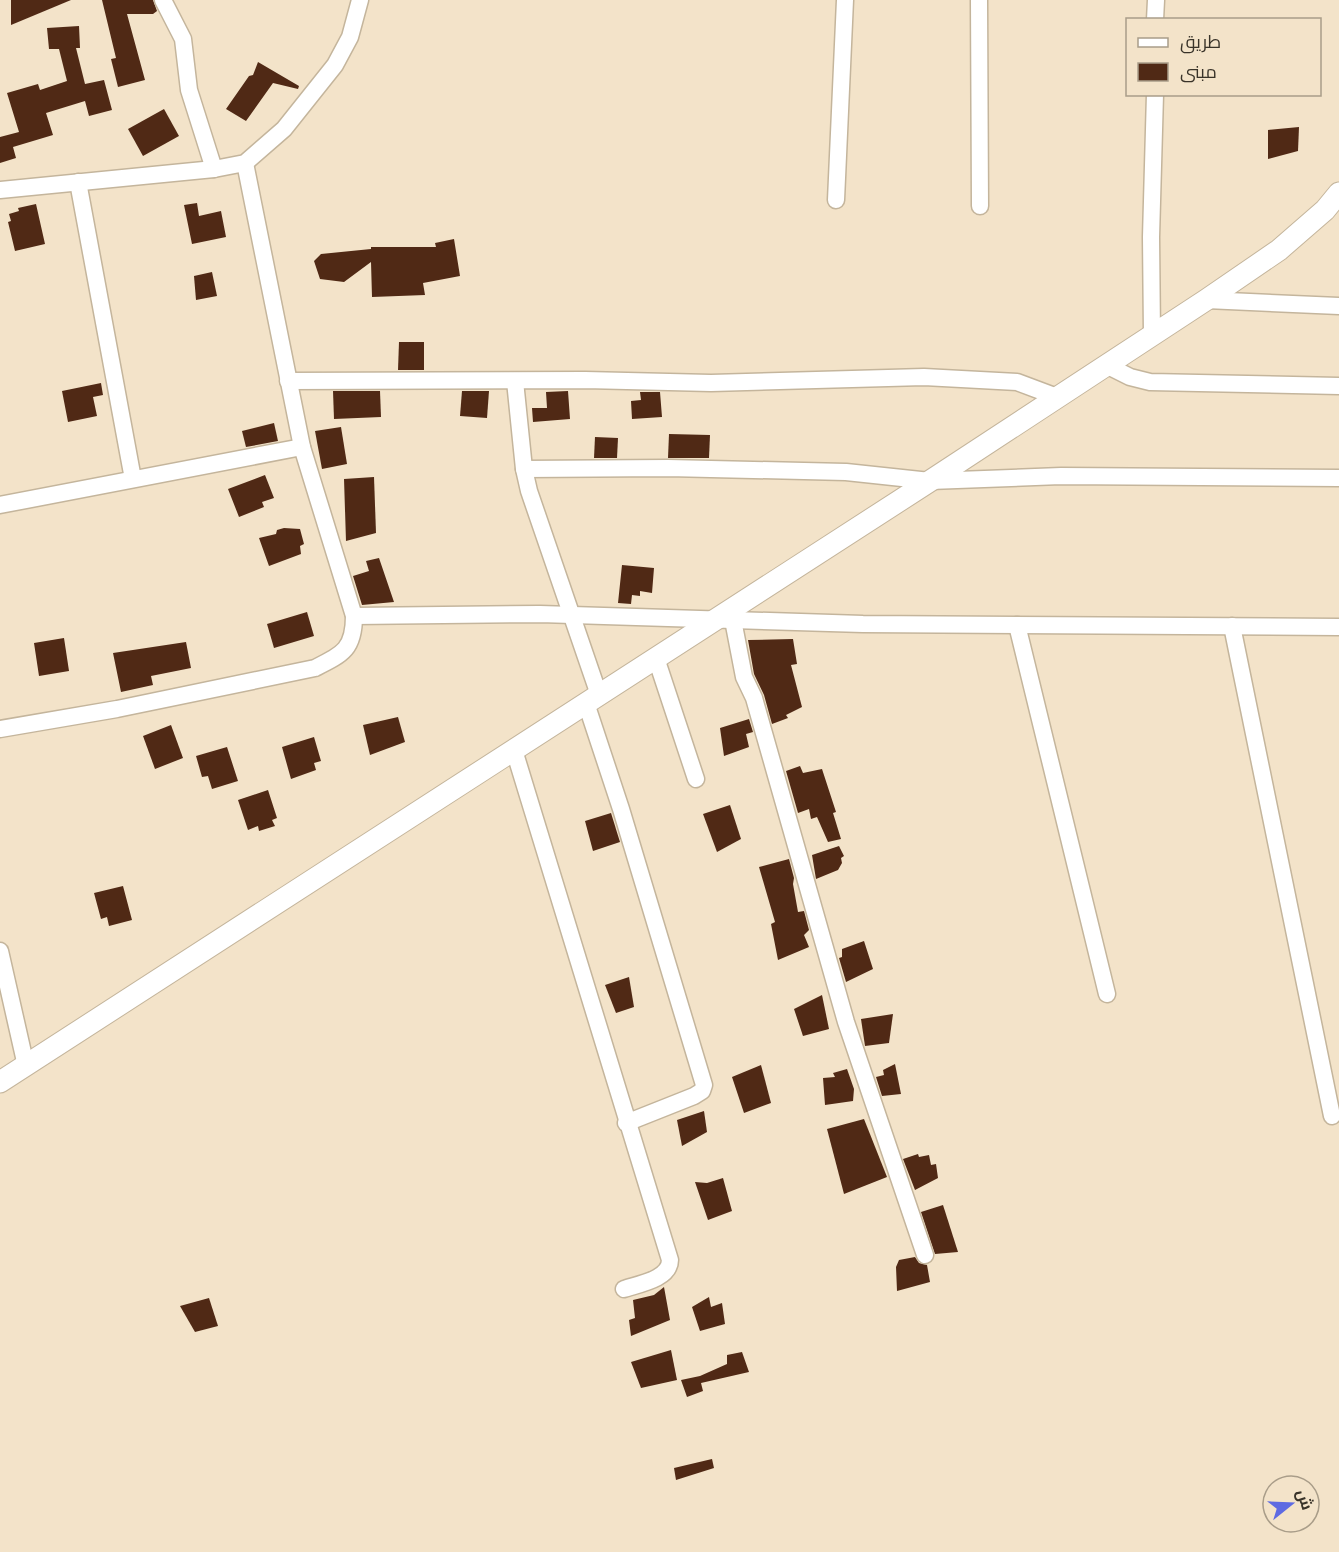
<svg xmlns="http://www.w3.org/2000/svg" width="1339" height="1552" font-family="'IBM Plex Sans',Cairo,sans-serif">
<rect width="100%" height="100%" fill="#f3e3c9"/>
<g fill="#502915">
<polygon points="11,0 71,0 11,25"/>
<polygon points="102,0 153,0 157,11 153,14 127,14 145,80 118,87 111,59 116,58"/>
<polygon points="79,26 80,48 76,48 85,84 104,80 112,110 89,116 85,101 46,113 53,135 13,147 16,158 0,163 0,137 19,132 7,93 38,84 40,90 67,81 59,49 49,49 47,28"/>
<polygon points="258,62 299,86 298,89 273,83 246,121 226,109 249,76 253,75"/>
<polygon points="164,109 179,136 143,156 128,129"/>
<polygon points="1299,127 1298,151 1268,159 1268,130"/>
<polygon points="197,203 199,216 221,211 226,237 192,244 184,205"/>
<polygon points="36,204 45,244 15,251 8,222 11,221 9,214 19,211 18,208"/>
<polygon points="454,239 460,276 423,283 425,295 372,297 371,262 344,282 320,279 314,261 321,254 371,249 371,247 436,247 435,243"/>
<polygon points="212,272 217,296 196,300 194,276"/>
<polygon points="399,342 424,342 424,370 398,370"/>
<polygon points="101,383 103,395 93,397 97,416 68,422 62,391"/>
<polygon points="333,391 380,391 381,417 334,419"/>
<polygon points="462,391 489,391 487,418 460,416"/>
<polygon points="568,391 570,419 533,422 532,408 547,408 546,392"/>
<polygon points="640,392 660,392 662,417 632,419 631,401 641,400"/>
<polygon points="274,423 278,441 246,447 242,431"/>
<polygon points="341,427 347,464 322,469 315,431"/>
<polygon points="669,434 710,435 709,458 668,458"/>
<polygon points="595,437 618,438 617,458 594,458"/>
<polygon points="265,475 274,498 262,502 264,507 239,517 228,489"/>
<polygon points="374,477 376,533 346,541 344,479"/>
<polygon points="284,528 300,529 304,544 300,546 301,554 269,566 259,538 276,534 277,530"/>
<polygon points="379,558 394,602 362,605 353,576 369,571 366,561"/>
<polygon points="622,565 654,568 652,593 640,591 640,596 632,595 631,604 618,603"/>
<polygon points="307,612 314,636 274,648 267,624"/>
<polygon points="64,638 69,671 39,676 34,643"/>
<polygon points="793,639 797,664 791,665 802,707 786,715 788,718 772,724 764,695 754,674 748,640"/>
<polygon points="186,642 191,668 151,676 153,685 121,692 113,653"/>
<polygon points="398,717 405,742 370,755 363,725"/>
<polygon points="749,719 753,732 746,734 749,747 724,756 720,728"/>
<polygon points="171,725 183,758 155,769 143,736"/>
<polygon points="314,737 321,761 314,763 316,770 291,779 282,747"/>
<polygon points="227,747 238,781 212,789 208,776 202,777 196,756"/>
<polygon points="800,766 803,773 822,769 836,812 833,813 841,839 828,842 817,817 811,819 809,809 798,813 786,771"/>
<polygon points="268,790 277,818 272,820 275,826 259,831 258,826 248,830 238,800"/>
<polygon points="730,805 741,839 717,852 703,814"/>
<polygon points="611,813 620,842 593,851 585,821"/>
<polygon points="839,846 844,856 841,858 842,863 838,870 816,879 812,855"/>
<polygon points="789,859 794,878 793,884 798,912 804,911 809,930 804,935 809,947 778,960 771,924 775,922 759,867"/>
<polygon points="123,886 132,920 109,926 107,917 101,919 94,893"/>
<polygon points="864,941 873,969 846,982 839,958 842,957 842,949"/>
<polygon points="629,977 634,1007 616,1013 605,985"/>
<polygon points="822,995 829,1029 803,1036 794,1009"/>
<polygon points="893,1014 889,1043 865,1046 861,1019"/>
<polygon points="895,1064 901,1094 882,1096 876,1077 884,1075 883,1070"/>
<polygon points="761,1065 771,1103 744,1113 732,1077"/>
<polygon points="847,1069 854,1089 853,1101 825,1105 823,1078 835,1077 833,1073"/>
<polygon points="704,1111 707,1132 682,1146 677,1120"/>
<polygon points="864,1119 887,1177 844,1194 827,1129"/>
<polygon points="918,1154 919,1157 929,1155 931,1165 936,1164 938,1178 915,1190 903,1159"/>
<polygon points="723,1178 732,1211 708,1220 695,1182 707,1183"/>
<polygon points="943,1205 958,1252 935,1254 921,1212"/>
<polygon points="915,1257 919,1263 927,1265 930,1282 897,1291 896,1267 899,1260"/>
<polygon points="664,1287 670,1320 631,1336 629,1320 635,1318 633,1300 654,1295"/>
<polygon points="709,1297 711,1307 722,1303 725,1324 700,1331 692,1307"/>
<polygon points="209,1298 218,1326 195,1332 180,1306"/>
<polygon points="671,1350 677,1380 641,1388 631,1362"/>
<polygon points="742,1352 749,1372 701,1383 703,1391 687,1397 681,1380 700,1376 727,1364 727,1355"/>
<polygon points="712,1459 714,1468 676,1480 674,1468"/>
</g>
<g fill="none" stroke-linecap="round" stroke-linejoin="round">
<g stroke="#c4b59c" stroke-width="19">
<g id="minor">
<polyline points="163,0 183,39 189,90 214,169"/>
<polyline points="979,0 980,206"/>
<polyline points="1155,20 1156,0"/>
<polyline points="78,182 133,479"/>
<polyline points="0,190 214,169 245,163 284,129 335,65 350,37 360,0"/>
<polyline points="836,200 845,0"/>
<polyline points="1206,300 1339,306"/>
<polyline points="1152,335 1151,237 1155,94"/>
<polyline points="1106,365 1130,377 1150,382 1339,386"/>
<polyline points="288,381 585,380 711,383 924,377 1017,382 1057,397"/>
<polyline points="515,381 524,469 529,491 599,695"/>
<polyline points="524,469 668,468 846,472 930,481 1061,476 1339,478"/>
<polyline points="0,505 302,447"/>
<polyline points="354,616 540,614 863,624 1339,627"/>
<polyline points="733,620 744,677 754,698 846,1022 925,1255"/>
<polyline points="1017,625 1107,994"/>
<polyline points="1232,626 1332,1116"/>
<polyline points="656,658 696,779"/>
<polyline points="586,703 621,809 704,1085 702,1091 694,1096 626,1123"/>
<path d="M0 729 117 709 315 668C343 654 354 649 354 616L302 447 245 163"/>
<path d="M514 750 670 1260C670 1279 639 1284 624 1289"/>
<polyline points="0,951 26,1066"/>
</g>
</g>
<g stroke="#c4b59c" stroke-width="23">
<polyline id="tertiary" points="0,1082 930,481 1206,300 1279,250 1325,210 1339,193"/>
</g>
<use href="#minor" stroke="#fff" stroke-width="16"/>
<use href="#tertiary" stroke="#fff" stroke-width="21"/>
</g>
<rect x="1126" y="18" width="195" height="78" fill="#f3e3c9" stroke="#a99d89" stroke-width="1.5"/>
<rect x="1138" y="38" width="30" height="9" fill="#ffffff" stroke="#a99d89" stroke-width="1.5"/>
<text x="1180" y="48" font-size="18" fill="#393329">طريق</text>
<rect x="1138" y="63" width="30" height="18" fill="#502915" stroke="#a99d89" stroke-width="1.5"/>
<text x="1180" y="78" font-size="18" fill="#393329">مبنى</text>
<g transform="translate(1291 1504) rotate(72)"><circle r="28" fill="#f3e3c9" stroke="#a99d89" stroke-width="1.5"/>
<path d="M0-4.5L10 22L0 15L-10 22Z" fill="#5e6ae2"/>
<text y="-9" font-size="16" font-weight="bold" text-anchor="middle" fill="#393329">ش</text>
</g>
</svg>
